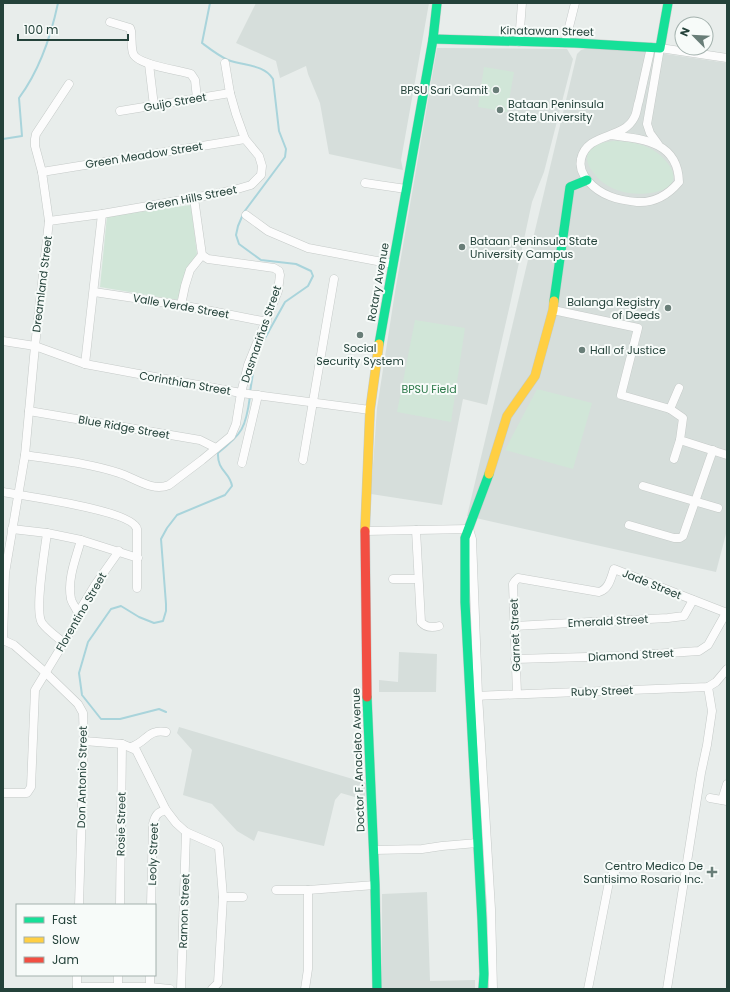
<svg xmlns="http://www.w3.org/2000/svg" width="730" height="992" font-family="Poppins,sans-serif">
<rect width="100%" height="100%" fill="#e8edeb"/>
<g fill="#d6dedb">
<polygon points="256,3 429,3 401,160 403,170 329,154 320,103 308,74 306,66 280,78 276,61 236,43"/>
<polygon points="437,48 567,49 573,59 544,172 532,202 511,300 487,405 463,399 442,505 371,494 377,408 395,292"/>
<polygon points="588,48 632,49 727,63 727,530 716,572 467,516 577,54 581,50"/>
<polygon points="399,652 437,654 436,692 379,692 379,680 398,682"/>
<polygon points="179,727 366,783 365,800 341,793 335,800 324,846 258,831 254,841 237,831 212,804 183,795 192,750 177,733"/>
<polygon points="427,892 430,981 475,980 475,989 382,989 382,894"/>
</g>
<g fill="#d1e6d8">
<polygon points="484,67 514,72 507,112 478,107"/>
<path d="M613 141C631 141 652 145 664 159 696 193 639 199 617 190 608 187 598 180 593 172 590 168 587 163 587 158 587 155 589 152 590 149L601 143Z"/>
<polygon points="191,205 197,254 177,300 100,287 107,216"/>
<polygon points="415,320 465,328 451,422 397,412"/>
<polygon points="537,389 592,403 573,469 505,450"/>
</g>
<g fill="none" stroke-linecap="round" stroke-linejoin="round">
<g stroke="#a9d4db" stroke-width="2">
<path d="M210 3 202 43C210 49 219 56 228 60 244 66 264 64 273 79L279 131 286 149 285 157 244 212 238 226 236 235 239 244 261 260 296 264 311 271 313 276 308 286 285 302 259 349"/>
<path d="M3 139 22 136 19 98C39 71 51 36 58 3"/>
<polyline points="250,392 256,354"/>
<path d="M166 712 159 709 120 719H101L82 695 79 673 88 642 111 609 121 606 139 617 154 623 163 621 166 611V604L161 539 167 528 177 515 225 495 232 486C230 472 217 471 218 453 242 434 246 428 250 396"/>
</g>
<g stroke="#c5cac8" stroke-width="9">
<g id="street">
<path d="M110 22 130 28 131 31C132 38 131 47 133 53 136 65 179 70 191 74L195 80 197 98"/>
<polyline points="519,42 522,3"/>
<polyline points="565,43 575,3"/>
<polyline points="149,64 154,106"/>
<polyline points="120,111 230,93"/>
<path d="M611 135C642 139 678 141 679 182 668 195 654 203 637 202 618 200 601 196 588 181 583 175 579 167 581 159 587 132 623 140 634 118 637 114 637 106 639 101 643 83 647 65 651 47"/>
<polyline points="658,144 650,133 647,124 660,48 727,58"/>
<polyline points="42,172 245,139"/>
<polyline points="365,183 406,189"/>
<polyline points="246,215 268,231 308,248 393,264"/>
<polyline points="49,221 102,214 194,198 234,190 251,185 261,175 262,166 259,156 245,139 236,114 230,93 225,63"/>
<polyline points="94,292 181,305 267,322"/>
<polyline points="181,305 185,286 190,270 202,255"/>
<polyline points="553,310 638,328 621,395 670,409 683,418 680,440 727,455"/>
<polyline points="3,341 35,346 85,364 241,393 370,410"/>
<polyline points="85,364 102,214"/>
<polyline points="670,409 679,388"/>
<polyline points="29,411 200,440 216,448"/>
<path d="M25 455C56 460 89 463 119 473 135 478 152 492 169 485L202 460 231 436 236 424 241 393 248 365 278 291 280 275 279 271 274 268 208 259 202 255 194 198"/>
<polyline points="674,459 680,440"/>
<polyline points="303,460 334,279"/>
<polyline points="242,463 258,395"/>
<polyline points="643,486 718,508"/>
<path d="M3 492C23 496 133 510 137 529V588"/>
<polyline points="629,525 674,538 680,538 683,536 713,450"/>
<polyline points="12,529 47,533 81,540 138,558"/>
<path d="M416 530 421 622C426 628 432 628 439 626"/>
<polyline points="365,531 469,529 472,539 478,695 491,909 493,989"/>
<path d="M47 533C45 550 34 611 42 623 47 630 57 637 63 642"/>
<polyline points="393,579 418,579"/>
<path d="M78 613C76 608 72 603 71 599 67 579 76 558 81 540"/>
<polyline points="514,626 668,618 684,616 693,600"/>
<polyline points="3,640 14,645 46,673 78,704 83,713 84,741 79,905"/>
<polyline points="3,641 5,573 25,455 35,346 49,221 42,172 35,146 35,139 36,134 69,84"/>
<polyline points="515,659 623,656 699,651 708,645 726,613"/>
<path d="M517 694 513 584 515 581 518 578 599 592C609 589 611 578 614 569L727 613"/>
<polyline points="474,696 708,687 716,682 727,669"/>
<polyline points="84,741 122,744 136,750 166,810 176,823 186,832 218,846 219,848 223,897 218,983 212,989"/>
<path d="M131 747C147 742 147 729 166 732"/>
<polyline points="3,793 27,793 31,787 35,690 74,626 78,613 95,585 119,551"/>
<polyline points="710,798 727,801"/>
<polyline points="722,800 727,784"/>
<polyline points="374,850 422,849 442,846 477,843"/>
<polyline points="276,890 308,890 375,885"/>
<polyline points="223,897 243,897"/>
<polyline points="120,905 122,744"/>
<path d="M151 905 153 824C155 816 157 812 166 810"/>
<polyline points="77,987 150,987 170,989"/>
<polyline points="118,987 118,975"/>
<polyline points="150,987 150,975"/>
<polyline points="77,989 77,975"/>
<polyline points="181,989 186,832"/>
<polyline points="305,989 308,969 308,890"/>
<polyline points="588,989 610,877 614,872 620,866"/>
<polyline points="667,989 701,773 707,745 712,711 708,687"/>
</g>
</g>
<g stroke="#c3cbc8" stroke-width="10">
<g id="fast">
<polyline points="433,39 575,43 660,48 668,3"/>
<polyline points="554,301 570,187 587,180"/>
<polyline points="379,344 433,39 437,3"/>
<polyline points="367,697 375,885 377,989"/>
<polyline points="483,989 484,974 482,920 465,602 465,538 489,474"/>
</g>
</g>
<g stroke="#c3cbc8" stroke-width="10">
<g id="slow">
<polyline points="489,474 507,416 535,376 553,310 554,301"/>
<polyline points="365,531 370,410 379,344"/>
</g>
</g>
<g stroke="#c3cbc8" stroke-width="10">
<polyline id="jam" points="365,531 367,697"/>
</g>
<use href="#street" stroke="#fcfcfc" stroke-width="8"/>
<use href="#fast" stroke="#16e098" stroke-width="9"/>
<use href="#slow" stroke="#ffcf43" stroke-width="9"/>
<use href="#jam" stroke="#f24e42" stroke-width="9"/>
</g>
<g fill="#697e78" stroke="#f7fbf9" stroke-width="1.5">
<circle cx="496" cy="90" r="4"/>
<circle cx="500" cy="110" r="4"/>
<circle cx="462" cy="247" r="4"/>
<circle cx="668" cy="308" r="4"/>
<circle cx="360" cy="335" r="4"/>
<circle cx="582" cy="350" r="4"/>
<path d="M710 866h4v4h4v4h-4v4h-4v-4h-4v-4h4z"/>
</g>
<g text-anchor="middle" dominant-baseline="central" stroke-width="4" stroke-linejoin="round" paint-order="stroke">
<g font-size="11" fill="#24423a" stroke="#f7fbf9">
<text transform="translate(547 31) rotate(1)">Kinatawan Street</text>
<text transform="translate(175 102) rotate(-10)">Guijo Street</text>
<text transform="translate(144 155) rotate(-9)">Green Meadow Street</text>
<text transform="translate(191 198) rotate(-11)">Green Hills Street</text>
<text transform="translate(378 282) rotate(-80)">Rotary Avenue</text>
<text transform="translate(42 284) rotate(-83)">Dreamland Street</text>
<text transform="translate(181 306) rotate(10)">Valle Verde Street</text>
<text transform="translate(261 334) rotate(-71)">Dasmariñas Street</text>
<text transform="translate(185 383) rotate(10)">Corinthian Street</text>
<text transform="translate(124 427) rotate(10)">Blue Ridge Street</text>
<text transform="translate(652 584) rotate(22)">Jade Street</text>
<text transform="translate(81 612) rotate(-60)">Florentino Street</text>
<text transform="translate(608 621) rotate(-3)">Emerald Street</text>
<text transform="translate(515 635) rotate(-92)">Garnet Street</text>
<text transform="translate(631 655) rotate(-3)">Diamond Street</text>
<text transform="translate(602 691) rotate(-2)">Ruby Street</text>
<text transform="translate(358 760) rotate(-92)">Doctor F. Anacleto Avenue</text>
<text transform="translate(82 777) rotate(-89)">Don Antonio Street</text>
<text transform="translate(121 824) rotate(-89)">Rosie Street</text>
<text transform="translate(153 854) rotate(-88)">Leoly Street</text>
<text transform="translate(184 911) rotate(-88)">Ramon Street</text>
</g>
<g font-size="11" fill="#24423a" stroke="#f7fbf9" text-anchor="end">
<text x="488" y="90">BPSU Sari Gamit</text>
<text x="508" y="104" text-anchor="start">Bataan Peninsula<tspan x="508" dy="13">State University</tspan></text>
<text x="470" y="241" text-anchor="start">Bataan Peninsula State<tspan x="470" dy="13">University Campus</tspan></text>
<text x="660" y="302">Balanga Registry<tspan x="660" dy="13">of Deeds</tspan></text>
<text x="360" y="348" text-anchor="middle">Social<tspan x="360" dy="13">Security System</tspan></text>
<text x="590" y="350" text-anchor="start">Hall of Justice</text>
<text x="703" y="866">Centro Medico De<tspan x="703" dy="13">Santisimo Rosario Inc.</tspan></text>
</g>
<g font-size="11" fill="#2d7a4b" stroke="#f7fbf9">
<text x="429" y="389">BPSU Field</text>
</g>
</g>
<rect width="730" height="992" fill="none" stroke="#24423a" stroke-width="8"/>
<rect x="16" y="904" width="140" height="72" fill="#f7fbf9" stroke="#a3b1ad"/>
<rect x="24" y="917" width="20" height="6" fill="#16e098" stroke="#a3b1ad"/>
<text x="52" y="924" font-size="12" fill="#24423a">Fast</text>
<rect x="24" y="937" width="20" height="6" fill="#ffcf43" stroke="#a3b1ad"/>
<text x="52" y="944" font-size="12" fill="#24423a">Slow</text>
<rect x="24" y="957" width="20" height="6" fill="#f24e42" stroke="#a3b1ad"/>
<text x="52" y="964" font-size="12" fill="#24423a">Jam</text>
<g transform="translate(694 36) rotate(294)"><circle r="19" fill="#f7fbf9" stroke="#a3b1ad"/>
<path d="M0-3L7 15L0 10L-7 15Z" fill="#697e78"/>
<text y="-6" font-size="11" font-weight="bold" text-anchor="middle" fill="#24423a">N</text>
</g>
<path d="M18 34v6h110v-6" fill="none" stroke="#24423a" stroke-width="2"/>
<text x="24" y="34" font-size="12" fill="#24423a" stroke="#f7fbf9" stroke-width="3" paint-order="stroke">100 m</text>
</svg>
